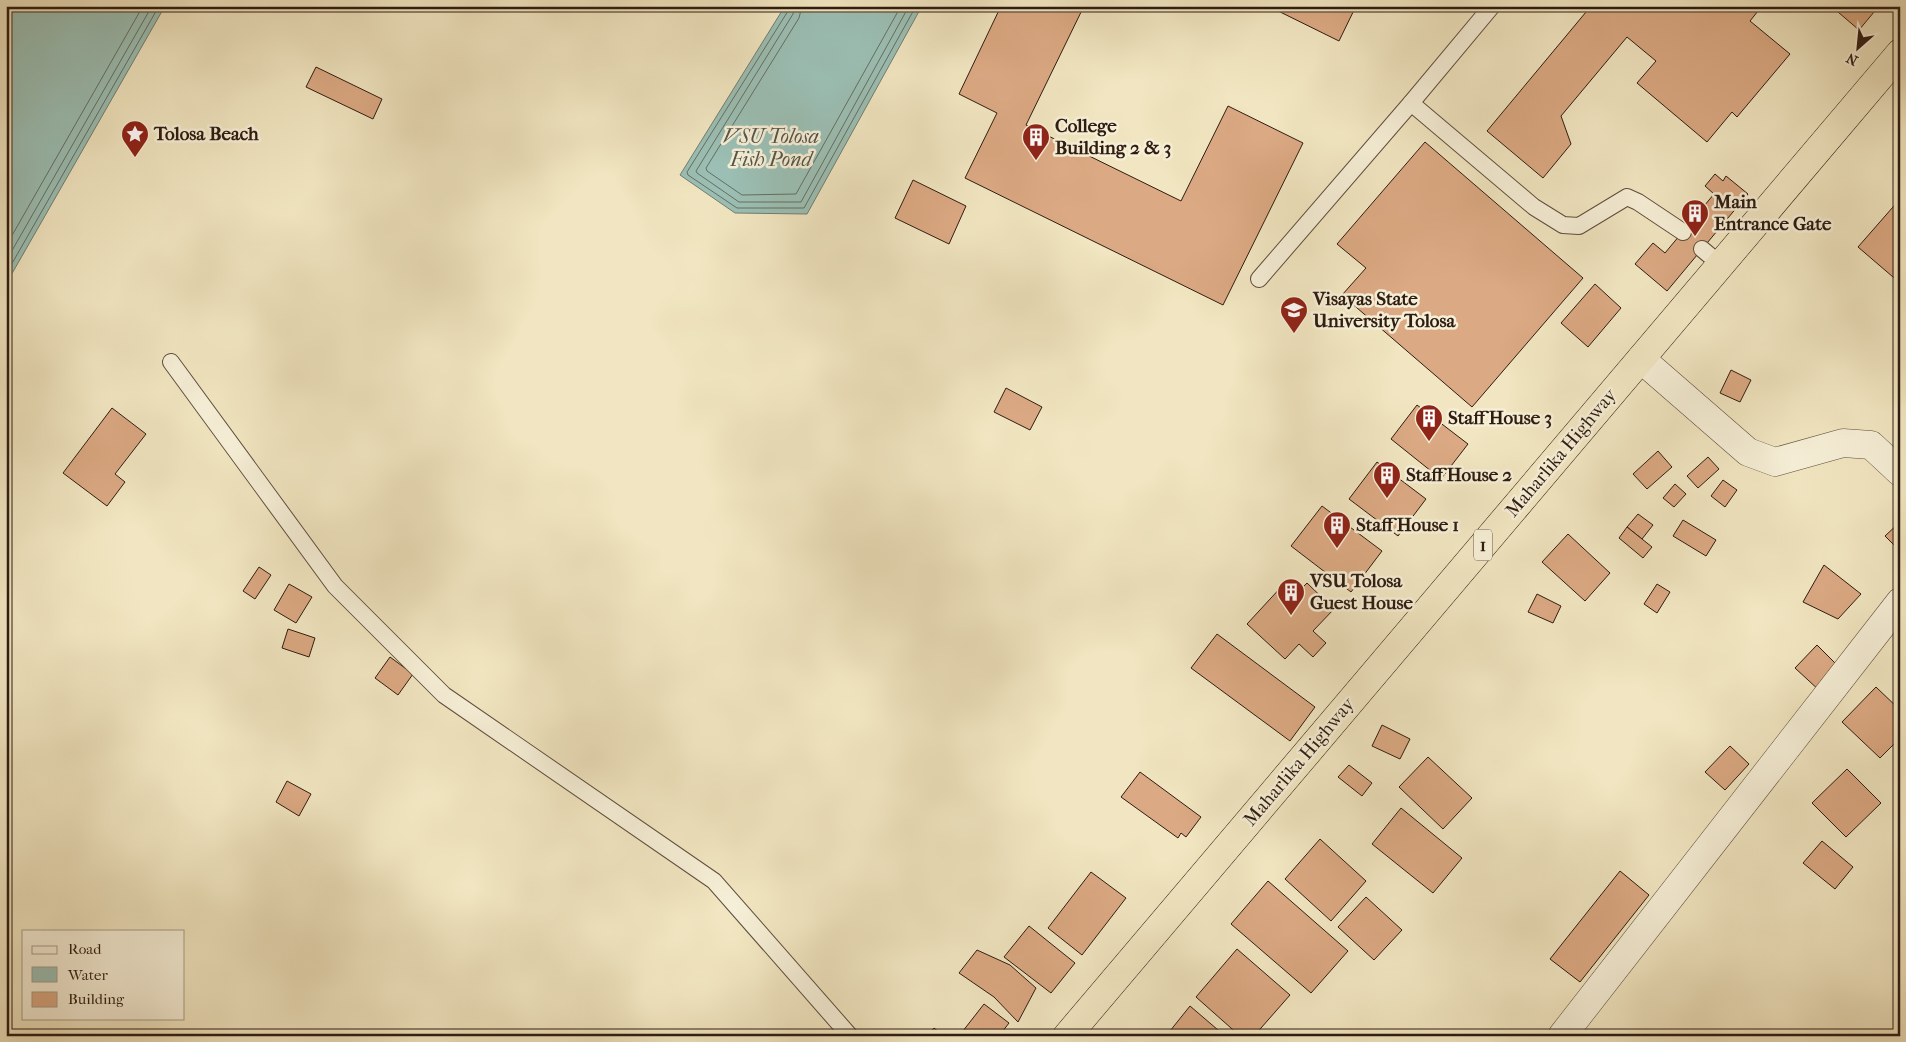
<svg xmlns="http://www.w3.org/2000/svg" width="1906" height="1042" font-family="'IM FELL French Canon',serif">
<rect width="100%" height="100%" fill="#f1e6c1"/>
<filter id="stains"><feTurbulence type="fractalNoise" baseFrequency=".004" numOctaves="4"/><feColorMatrix values="0 0 0 0 .2 0 0 0 0 .09 0 0 0 0 .02 0 0 0 .5 -.17"/></filter>
<radialGradient id="worn" r=".72"><stop offset=".6" stop-color="#630" stop-opacity="0"/><stop offset="1" stop-color="#630" stop-opacity=".3"/></radialGradient>
<g fill="#9bbfb4" stroke="#6f7e73">
<polygon points="6,6 165,6 6,284"/>
<polygon points="785,6 922,6 807,214 735,213 680,175"/>
</g>
<g fill="none" stroke-linecap="round" stroke-linejoin="round">
<g stroke="#646e62" stroke-width="1">
<polyline points="789,6 788,11 687,172 688,175 737,208 804,208 916,6"/>
<polyline points="795,6 793,14 696,171 697,173 739,202 801,202 909,6"/>
<polyline points="802,6 799,18 706,168 707,171 742,195 796,194 901,6"/>
<polyline points="6,246 143,6"/>
<polyline points="6,261 152,6"/>
<polyline points="6,274 159,6"/>
</g>
</g>
<g fill="#dba983" stroke="#2e1c11">
<polygon points="1001,6 1084,6 1026,125 1181,201 1228,106 1303,143 1223,305 965,178 997,113 959,94"/>
<polygon points="1268,6 1356,6 1339,41"/>
<polygon points="1591,6 1762,6 1750,21 1790,54 1737,117 1732,112 1707,142 1637,83 1656,61 1627,37 1561,116 1571,144 1543,178 1487,131"/>
<polygon points="1831,6 1879,6 1859,30"/>
<polygon points="316,67 382,99 373,119 306,87"/>
<polygon points="1425,142 1583,278 1472,407 1342,295 1366,268 1337,244"/>
<polygon points="1715,174 1723,181 1726,176 1748,194 1667,291 1635,264 1653,243 1665,253 1714,194 1705,186"/>
<polygon points="913,180 966,206 949,244 895,218"/>
<polygon points="1900,199 1900,283 1858,247"/>
<polygon points="1595,284 1621,308 1588,347 1561,323"/>
<polygon points="1731,370 1751,380 1740,402 1720,393"/>
<polygon points="1006,388 1042,407 1030,430 994,412"/>
<polygon points="1417,405 1468,444 1441,479 1391,439"/>
<polygon points="112,408 146,434 115,474 125,482 107,506 63,473"/>
<polygon points="1658,451 1672,467 1647,489 1633,474"/>
<polygon points="1708,457 1719,469 1698,488 1687,476"/>
<polygon points="1377,462 1426,499 1398,536 1349,499"/>
<polygon points="1723,480 1737,490 1725,507 1711,496"/>
<polygon points="1675,484 1686,494 1674,507 1663,498"/>
<polygon points="1322,506 1382,551 1351,592 1291,546"/>
<polygon points="1638,514 1653,525 1642,539 1627,527"/>
<polygon points="1683,520 1716,540 1706,556 1673,536"/>
<polygon points="1900,522 1900,551 1885,536"/>
<polygon points="1627,527 1652,547 1643,558 1619,538"/>
<polygon points="1568,534 1610,573 1585,601 1542,562"/>
<polygon points="1824,565 1861,594 1838,619 1803,602"/>
<polygon points="259,567 271,575 255,599 243,591"/>
<polygon points="1307,583 1334,609 1313,631 1326,643 1313,657 1299,644 1285,659 1247,624 1283,585 1294,596"/>
<polygon points="289,584 312,597 296,623 274,610"/>
<polygon points="1657,584 1670,592 1657,613 1644,604"/>
<polygon points="1537,594 1561,606 1553,623 1528,612"/>
<polygon points="288,629 315,638 309,657 282,648"/>
<polygon points="1217,634 1315,707 1290,741 1191,668"/>
<polygon points="1817,645 1842,670 1821,692 1795,668"/>
<polygon points="390,657 413,674 398,695 375,678"/>
<polygon points="1876,687 1900,710 1900,738 1880,758 1842,722"/>
<polygon points="1382,725 1410,739 1400,759 1372,746"/>
<polygon points="1730,746 1749,764 1725,790 1705,772"/>
<polygon points="1428,757 1472,798 1443,829 1399,787"/>
<polygon points="1349,765 1372,783 1362,796 1338,777"/>
<polygon points="1847,769 1881,803 1846,837 1812,803"/>
<polygon points="1140,772 1201,817 1186,837 1181,833 1178,838 1121,797"/>
<polygon points="287,781 311,794 299,816 276,802"/>
<polygon points="1401,808 1462,858 1433,893 1372,844"/>
<polygon points="1320,839 1366,881 1331,921 1285,879"/>
<polygon points="1822,841 1853,867 1835,889 1803,863"/>
<polygon points="1620,871 1649,895 1580,982 1550,959"/>
<polygon points="1091,872 1126,898 1082,955 1048,928"/>
<polygon points="1268,881 1348,951 1311,993 1231,924"/>
<polygon points="1366,897 1402,930 1374,960 1338,927"/>
<polygon points="1029,926 1075,963 1051,993 1004,957"/>
<polygon points="1237,949 1290,995 1254,1036 1240,1036 1196,997"/>
<polygon points="977,950 1010,965 1036,988 1018,1022 994,997 959,973"/>
<polygon points="984,1004 1009,1023 999,1036 959,1036"/>
<polygon points="1190,1006 1225,1036 1166,1036"/>
<polygon points="934,1028 944,1036 927,1036"/>
</g>
<g fill="none" stroke-linecap="round" stroke-linejoin="round">
<g stroke="#5f4e3d" stroke-width="18">
<g id="lane">
<polyline points="1411,103 1534,207 1563,225 1579,226 1627,197 1638,202 1683,232"/>
<polyline points="1702,249 1721,265"/>
<polyline points="1259,279 1411,103 1492,6"/>
<polyline points="171,362 335,586 444,695 714,881 850,1036"/>
</g>
</g>
<g stroke="#5f4e3d" stroke-width="29">
<g id="street">
<polyline points="1641,359 1748,452 1775,462 1843,443 1871,445 1900,472"/>
<polyline points="1562,1036 1900,602"/>
</g>
</g>
<g stroke="#2e1c11" stroke-width="29">
<polyline id="highway" points="1067,1036 1900,53"/>
</g>
<use href="#lane" stroke="#f6efd7" stroke-width="16"/>
<use href="#street" stroke="#f6efd7" stroke-width="28"/>
<use href="#highway" stroke="#f1e6c1" stroke-width="28"/>
</g>
<defs>
<g id="sight-pin" transform="scale(1.4375)"><path d="M0 17L-7.5 6A9.5 9.5 0 1 1 7.5 6Z" fill="#8f2418" stroke="#f6efd7"/><path d="M0-6L1.8-2.2L6-1.7L2.9 1.2L3.7 5.4L0 3.3L-3.7 5.4L-2.9 1.2L-6-1.7L-1.8-2.2Z" fill="#fff"/></g>
<g id="building-pin" transform="scale(1.4375)"><path d="M0 17L-7.5 6A9.5 9.5 0 1 1 7.5 6Z" fill="#8f2418" stroke="#f6efd7"/><path d="M-4-6H4V6H1V3H-1V6H-4ZM-2.5-4.3h1.7v1.8h-1.7ZM.8-4.3h1.7v1.8H.8ZM-2.5-1h1.7V.8h-1.7ZM.8-1h1.7V.8H.8Z" fill="#fff"/></g>
<g id="university-pin" transform="scale(1.4375)"><path d="M0 17L-7.5 6A9.5 9.5 0 1 1 7.5 6Z" fill="#8f2418" stroke="#f6efd7"/><path d="M0-5L7-2L0 1L-7-2ZM-4 1L0 2.5L4 1V4Q0 6-4 4Z" fill="#fff"/></g>
</defs>
<g fill-rule="evenodd">
<use href="#sight-pin" x="135" y="134"/>
<use href="#building-pin" x="1036" y="137"/>
<use href="#building-pin" x="1695" y="213"/>
<use href="#university-pin" x="1294" y="310"/>
<use href="#building-pin" x="1429" y="418"/>
<use href="#building-pin" x="1387" y="475"/>
<use href="#building-pin" x="1337" y="525"/>
<use href="#building-pin" x="1291" y="592"/>
</g>
<g text-anchor="middle" dominant-baseline="central" stroke-width="5" stroke-linejoin="round" paint-order="stroke">
<rect fill="#f6efd7" stroke="#6a5b4c" stroke-width="1" x="1474" y="529.5" width="18" height="31" rx="4"/>
<g font-size="18" font-weight="bold" fill="#2e1c11">
<text x="1483" y="545">1</text>
</g>
<g font-size="19" font-weight="bold" fill="#2e1c11" stroke="#f6efd7" text-anchor="start">
<text x="1055" y="126">College<tspan x="1055" dy="22">Building 2 &amp; 3</tspan></text>
<text x="154" y="134">Tolosa Beach</text>
<text x="1714" y="202">Main<tspan x="1714" dy="22">Entrance Gate</tspan></text>
<text x="1313" y="299">Visayas State<tspan x="1313" dy="22">University Tolosa</tspan></text>
<text x="1448" y="418">Staff House 3</text>
<text x="1406" y="475">Staff House 2</text>
<text x="1356" y="525">Staff House 1</text>
<text x="1310" y="581">VSU Tolosa<tspan x="1310" dy="22">Guest House</tspan></text>
</g>
<g font-size="19" fill="#2e1c11" stroke="#f6efd7">
<text transform="translate(1561 453) rotate(-50)">Maharlika Highway</text>
<text transform="translate(1299 762) rotate(-50)">Maharlika Highway</text>
</g>
<g font-size="20" font-style="italic" fill="#54554a" stroke="#f6efd7">
<text x="771" y="136">VSU Tolosa<tspan x="771" dy="23">Fish Pond</tspan></text>
</g>
</g>
<rect width="1906" height="1042" fill="none" stroke="#f1e6c1" stroke-width="25"/>
<rect x="8" y="8" width="1891" height="1027" fill="none" stroke="#2e1c11" stroke-width="2.5"/>
<rect x="12" y="12" width="1881" height="1017" fill="none" stroke="#2e1c11"/>
<rect x="22" y="930" width="162" height="90" fill="#f6efd7" stroke="#a69b88"/>
<rect x="32" y="946" width="25" height="8" fill="#f6efd7" stroke="#a69b88"/>
<text x="68" y="954" font-size="15" fill="#2e1c11">Road</text>
<rect x="32" y="967" width="25" height="15" fill="#9bbfb4" stroke="#a69b88"/>
<text x="68" y="980" font-size="15" fill="#2e1c11">Water</text>
<rect x="32" y="992" width="25" height="15" fill="#dba983" stroke="#a69b88"/>
<text x="68" y="1004" font-size="15" fill="#2e1c11">Building</text>
<g transform="translate(1858 48) rotate(207)" stroke="#f6efd7" stroke-width="4" paint-order="stroke">
<path d="M0-4L9 19L0 12L-9 19Z" fill="#2e1c11"/>
<text y="-8" font-size="14" font-weight="bold" text-anchor="middle" fill="#2e1c11">N</text>
</g>
<rect width="100%" height="100%" filter="url(#stains)"/>
<rect width="100%" height="100%" fill="url(#worn)"/>
</svg>
